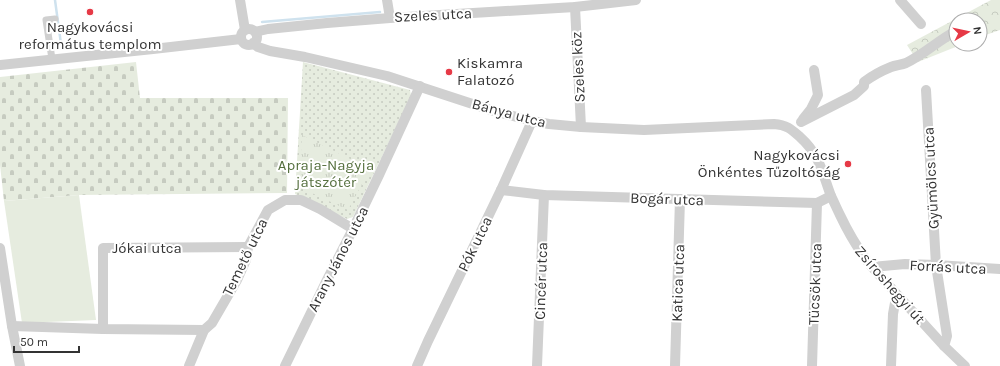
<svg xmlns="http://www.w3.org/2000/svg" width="1000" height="366" font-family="Karla,sans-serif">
<defs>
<pattern id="grass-dots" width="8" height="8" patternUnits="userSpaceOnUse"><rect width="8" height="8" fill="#e6ecdf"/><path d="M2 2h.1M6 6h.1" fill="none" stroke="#c6cbc0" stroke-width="1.8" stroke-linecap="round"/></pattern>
<pattern id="forest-crowns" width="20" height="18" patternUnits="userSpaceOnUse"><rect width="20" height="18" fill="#e6ecdf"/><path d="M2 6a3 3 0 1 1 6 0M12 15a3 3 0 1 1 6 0" fill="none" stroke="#c6cbc0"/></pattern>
<pattern id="cemetery-stones" width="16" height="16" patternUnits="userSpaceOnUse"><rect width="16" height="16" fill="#e6ecdf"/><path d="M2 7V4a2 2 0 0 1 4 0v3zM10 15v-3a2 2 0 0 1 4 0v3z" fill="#c6cbc0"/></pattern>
<pattern id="park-tufts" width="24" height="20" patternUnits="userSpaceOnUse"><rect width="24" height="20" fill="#e6ecdf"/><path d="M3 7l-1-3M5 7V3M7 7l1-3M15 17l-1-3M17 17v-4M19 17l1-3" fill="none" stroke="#c6cbc0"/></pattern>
</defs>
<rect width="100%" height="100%" fill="#fff"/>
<polygon fill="url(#grass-dots)" points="303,62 410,90 411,96 353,217 347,219 295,194"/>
<polygon fill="url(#forest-crowns)" points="991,0 1000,0 1000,30 980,37 980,20 956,20 956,44 963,44 918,62 907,45"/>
<polygon fill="url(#cemetery-stones)" points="136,62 140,98 288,98 287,193 79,195 4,201 0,165 0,77"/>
<polygon fill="url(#park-tufts)" points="302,135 370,169 348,210 299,187"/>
<polygon fill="#e6ecdf" points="79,195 96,320 22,323 4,201"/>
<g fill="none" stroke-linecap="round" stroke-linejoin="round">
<g stroke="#cfe2ee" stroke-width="2.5">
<polyline points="55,0 61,44"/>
<polyline points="262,22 380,12"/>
</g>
<polyline stroke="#d0d0d0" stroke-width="7" points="52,59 46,20 55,19"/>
<g stroke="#d0d0d0" stroke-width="10">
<polyline points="240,0 245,30"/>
<polyline points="387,0 390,18"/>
<polyline points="900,0 921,24"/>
<polyline points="575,7 581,127"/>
<circle cx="249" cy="37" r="8"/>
<polyline points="255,32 268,29 327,23 390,18 575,7 636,0"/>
<path d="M253 43 258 47 270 51 305 57 387 76 494 111 532 121 549 124 581 127 644 130 774 124C787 125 791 129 800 137 820 155 822 172 831 196 834 202 837 209 840 215 849 234 859 251 872 267L944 346 965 366"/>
<polyline points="0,65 153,49 241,39"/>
<polyline points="926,90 936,265 947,336 944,346"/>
<polyline points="803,119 811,109 818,95 814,70"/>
<path d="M801 122 854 95 864 86V82C872 76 881 71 891 67 896 65 901 65 906 63 923 55 939 40 956 31"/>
<polyline points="501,190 544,195 817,203 831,196"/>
<polyline points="0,248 12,326 20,366"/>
<polyline points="872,267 905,264 936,265 1000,269"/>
<polyline points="12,326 103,329 204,330"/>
<polyline points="103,329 103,248 248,247"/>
<polyline points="189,366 204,330 212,323 237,280 246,260 248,247 268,210 285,200 301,200 320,209 353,229"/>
<polyline points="285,366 327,280 353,229 379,175 420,86"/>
<polyline points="417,366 428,341 501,190 532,121"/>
<polyline points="537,366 544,195"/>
<polyline points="675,366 680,199"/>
<polyline points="812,366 817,203"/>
<polyline points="891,366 893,314 895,303 900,298"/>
</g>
</g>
<g fill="#e63946" stroke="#fff" stroke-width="1.5">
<circle cx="90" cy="12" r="4"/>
<circle cx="449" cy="72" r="4"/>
<circle cx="848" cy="164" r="4"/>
</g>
<g text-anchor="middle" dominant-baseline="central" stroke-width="4" stroke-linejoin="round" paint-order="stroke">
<g font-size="15" fill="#333" stroke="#fff">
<text transform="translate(433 15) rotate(-3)">Szeles utca</text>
<text transform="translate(578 67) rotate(-93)">Szeles köz</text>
<text transform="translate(509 113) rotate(15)">Bánya utca</text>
<text transform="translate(931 178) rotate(-93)">Gyümölcs utca</text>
<text transform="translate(667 199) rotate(2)">Bogár utca</text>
<text transform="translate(475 244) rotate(-64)">Pók utca</text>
<text x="147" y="248">Jókai utca</text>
<text transform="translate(245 257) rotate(-64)">Temető utca</text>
<text transform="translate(338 259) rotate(-63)">Arany János utca</text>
<text transform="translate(948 267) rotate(3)">Forrás utca</text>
<text transform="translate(541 281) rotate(-88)">Cincér utca</text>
<text transform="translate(678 283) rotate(-88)">Katica utca</text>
<text transform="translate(815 284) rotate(-88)">Tücsök utca</text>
<text transform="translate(890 285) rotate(49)">Zsíroshegyi út</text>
</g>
<g font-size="15" fill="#333" stroke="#fff">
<text x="90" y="27">Nagykovácsi<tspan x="90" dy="17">református templom</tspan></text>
<text x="457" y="63" text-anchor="start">Kiskamra<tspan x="457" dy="17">Falatozó</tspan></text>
<text x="840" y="155" text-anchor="end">Nagykovácsi<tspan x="840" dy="17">Önkéntes Tűzoltóság</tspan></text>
</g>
<g font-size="15" fill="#56703f" stroke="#fff">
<text x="326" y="165">Apraja-Nagyja<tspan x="326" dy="17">játszótér</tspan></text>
</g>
</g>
<g transform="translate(968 32) rotate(81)"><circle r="19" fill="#ffffff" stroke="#adadad"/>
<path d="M0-3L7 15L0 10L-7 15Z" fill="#e63946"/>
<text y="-6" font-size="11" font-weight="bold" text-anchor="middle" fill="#333333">N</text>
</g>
<path d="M14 346v6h65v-6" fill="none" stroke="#333333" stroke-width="2"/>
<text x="20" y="346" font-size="12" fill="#333333" stroke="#ffffff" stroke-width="3" paint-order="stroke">50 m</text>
</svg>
